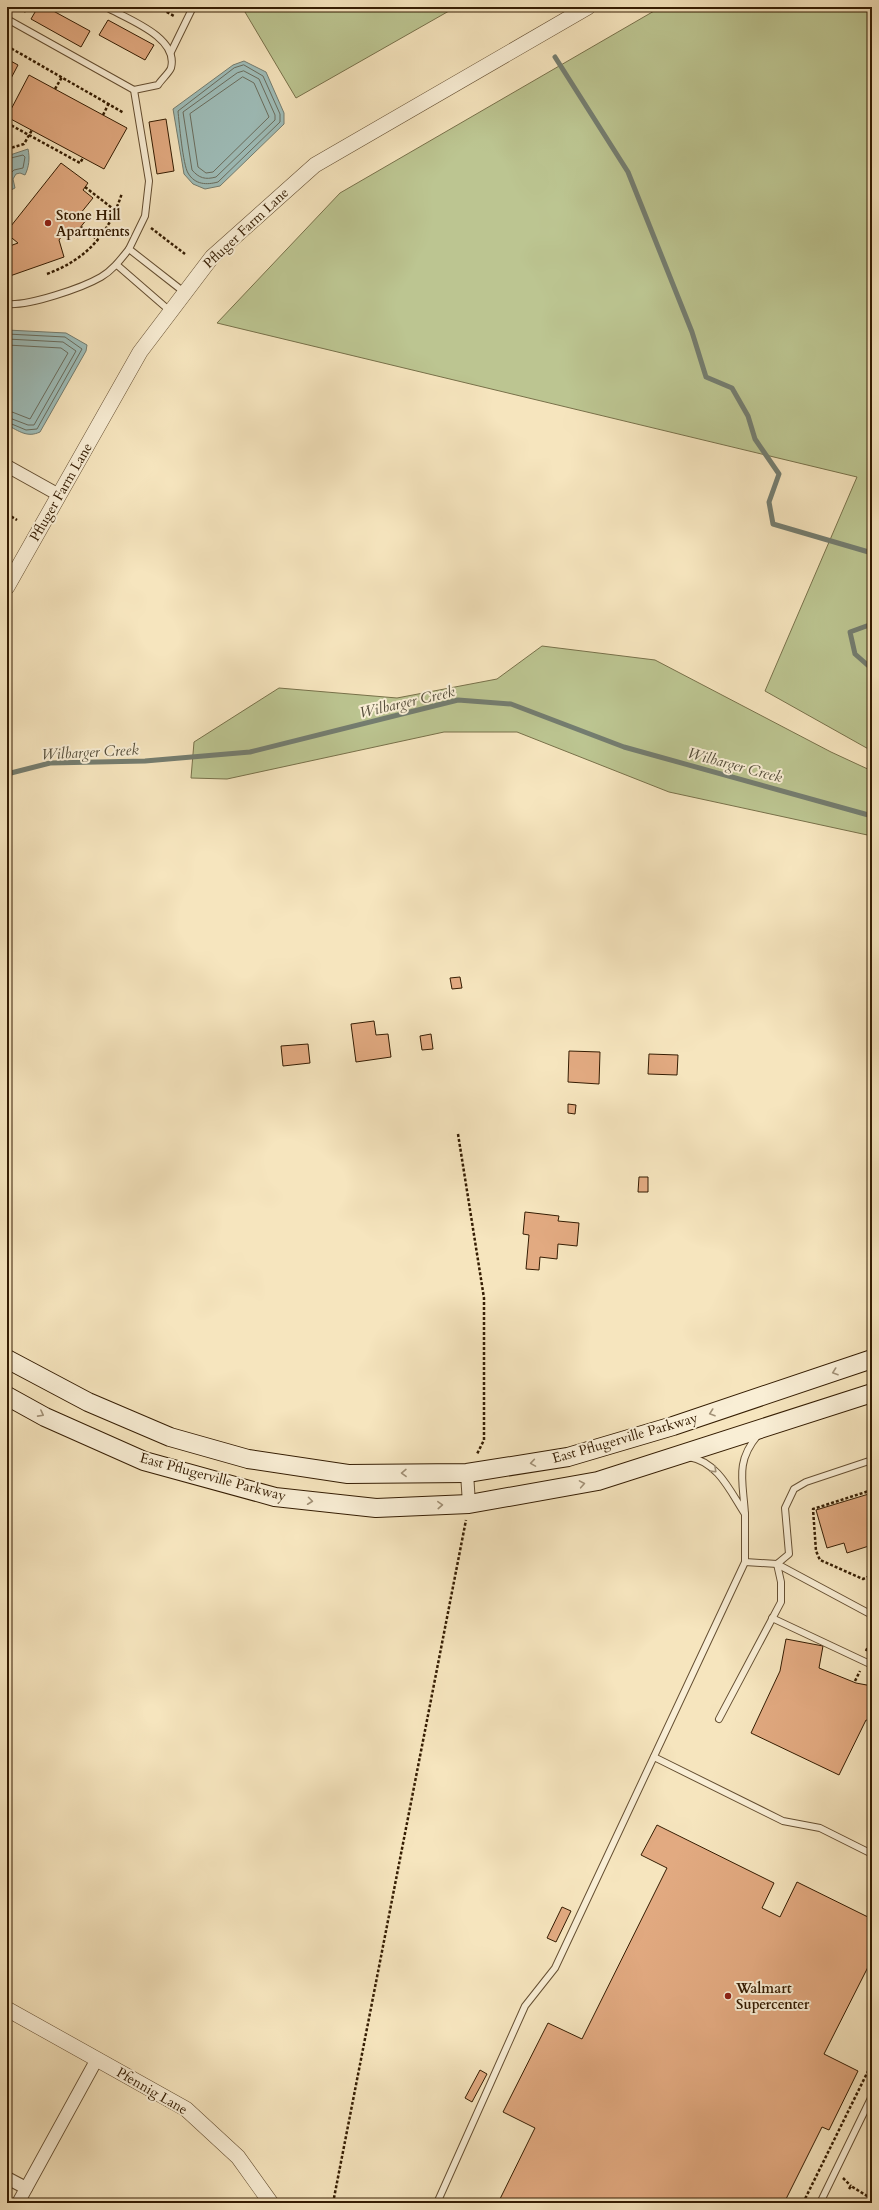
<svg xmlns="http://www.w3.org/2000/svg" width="879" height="2210" font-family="Cardo,serif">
<rect width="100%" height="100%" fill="#f6e5be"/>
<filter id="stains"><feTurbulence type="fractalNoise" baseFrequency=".005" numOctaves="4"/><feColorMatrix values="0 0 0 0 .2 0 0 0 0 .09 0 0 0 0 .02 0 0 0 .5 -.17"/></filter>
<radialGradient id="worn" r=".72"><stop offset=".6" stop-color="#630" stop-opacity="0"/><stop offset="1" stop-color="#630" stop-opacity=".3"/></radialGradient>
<g fill="#bcc591" stroke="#78714a">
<polygon points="242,7 456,7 296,98"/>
<polygon points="661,7 872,7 872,751 765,691 857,477 217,323 340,193"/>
<polygon points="542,646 655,660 831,752 872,771 872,836 669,792 517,732 444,732 227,779 191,778 194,742 279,688 397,698 497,679"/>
</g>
<g fill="#9ebdb9" stroke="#747d70">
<polygon points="244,61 266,72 284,113 284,124 220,186 205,189 193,184 184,174 173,109 233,65"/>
<path d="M28 149C30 158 29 167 25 175L20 173 16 174 13 179 15 188 7 192V156Z"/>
<path d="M7 330 66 333 87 345 86 351 40 432C27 438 19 431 7 425Z"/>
</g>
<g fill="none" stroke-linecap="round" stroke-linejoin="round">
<g stroke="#6a6d5e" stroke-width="1">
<path d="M244 65 263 76 280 114V122L218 182C207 185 195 185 188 173 183 165 179 122 178 111L234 68Z"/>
<path d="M244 71 259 79 275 115V120L216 177C205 180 199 178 192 170L183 112 237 73Z"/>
<polygon points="243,77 254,83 269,117 213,172 206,173 198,167 190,114"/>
<polyline points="7,159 23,155 25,157 23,168 14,170 10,174 9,186 7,188"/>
<polyline points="7,334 65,337 82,349 37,429 26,430 7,422"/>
<polyline points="7,339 63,342 76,351 34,425 28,425 7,417"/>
<polyline points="7,345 61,348 68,353 30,419 7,410"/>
</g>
<g stroke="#747d70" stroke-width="5">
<polyline points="555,57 628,172 692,332 706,377 732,388 748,416 755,439 779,474 769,502 773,524 872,553"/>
<polyline points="872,624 850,632 855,654 872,669"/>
<polyline points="7,774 50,763 145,761 250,752 458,700 511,704 624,747 872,816"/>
</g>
</g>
<g fill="#e2aa81" stroke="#351d03">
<polygon points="38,7 46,7 90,31 81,47 31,19"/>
<polygon points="108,20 154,45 145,60 99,35"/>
<polygon points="7,59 18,65 7,86"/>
<polygon points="29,75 127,128 104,169 7,117"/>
<polygon points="166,119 174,171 157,174 149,122"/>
<polygon points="61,163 88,183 83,190 93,198 80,214 87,219 75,234 67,229 59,240 64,257 7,277 7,247 18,243 7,234 7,231"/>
<polygon points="460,977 462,988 452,989 450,978"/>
<polygon points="374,1021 376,1035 388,1034 391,1057 356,1062 351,1024"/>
<polygon points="431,1034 433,1049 422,1050 420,1036"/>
<polygon points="308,1044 310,1063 283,1066 281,1046"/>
<polygon points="569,1051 600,1052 599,1084 568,1082"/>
<polygon points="649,1054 678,1055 677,1075 648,1074"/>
<polygon points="568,1104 576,1105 575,1114 568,1113"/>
<polygon points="639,1177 648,1177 648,1192 638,1192"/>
<polygon points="525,1212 559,1216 558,1221 579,1223 577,1246 558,1244 557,1259 540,1257 539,1270 526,1269 529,1235 523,1234"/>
<polygon points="872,1493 872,1545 847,1553 844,1543 827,1548 816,1510"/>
<polygon points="786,1639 823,1646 819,1668 856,1683 872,1686 872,1721 866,1720 839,1775 751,1733 780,1671"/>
<polygon points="657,1825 774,1883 762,1908 780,1917 797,1882 872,1919 872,1969 868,1967 824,2054 858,2071 829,2130 822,2127 784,2203 498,2203 535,2128 503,2112 548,2023 582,2039 667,1868 641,1855"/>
<polygon points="562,1907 571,1911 556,1942 547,1938"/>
<polygon points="480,2070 487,2074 472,2102 465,2098"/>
</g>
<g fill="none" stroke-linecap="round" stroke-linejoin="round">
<g stroke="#654f32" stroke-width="8">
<g id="service">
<path d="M106 7C127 19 179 37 171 68 169 73 161 80 158 85L134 90 149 181 145 216 129 249 184 292"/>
<polyline points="7,19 134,90"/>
<polyline points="171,52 193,7"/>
<polyline points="117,265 170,311"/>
<path d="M7 304C29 306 82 288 101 277 113 270 121 259 129 249"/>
<path d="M689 1457C718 1462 730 1491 745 1514 743 1481 735 1462 758 1435"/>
<polyline points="745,1562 777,1564 789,1554 785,1508 794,1489 806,1482 872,1460"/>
<polyline points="777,1564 872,1615"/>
<polyline points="772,1618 872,1665"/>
<polyline points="719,1719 781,1602 781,1582 777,1564"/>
<polyline points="654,1757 783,1821 820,1828 872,1854"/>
<polyline points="872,1772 872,1786"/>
<polyline points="437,2203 525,2006 555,1968 745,1562 745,1514"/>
<polyline points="820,2203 872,2096"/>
</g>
</g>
<g stroke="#654f32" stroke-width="14">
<g id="minor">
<polyline points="7,466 59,495"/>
<polyline points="467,1473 469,1504"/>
<polyline points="7,2178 26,2188"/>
<polyline points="18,2203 97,2059"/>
</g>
</g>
<g stroke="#654f32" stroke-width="16">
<g id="tertiary">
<polyline points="7,587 140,352 212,257 315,165 588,7"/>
<polyline points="7,2009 186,2109 238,2157 271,2203"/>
</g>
</g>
<g stroke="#351d03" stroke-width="20">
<g id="secondary">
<polyline points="7,1359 88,1402 170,1437 248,1459 348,1474 467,1473 568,1457 673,1426 872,1359"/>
<polyline points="7,1396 45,1417 144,1461 275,1497 376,1508 469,1504 598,1481 872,1393"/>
</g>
</g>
<g stroke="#351d03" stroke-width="2.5" stroke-dasharray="3 2" stroke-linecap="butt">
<polyline points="158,7 174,16"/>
<polyline points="24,12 27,7"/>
<polyline points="7,46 124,113"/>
<polyline points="55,89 62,77"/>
<polyline points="103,115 109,103"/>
<polyline points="7,123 80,163 83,158"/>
<polyline points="7,149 24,144 32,130"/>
<polyline points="85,187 116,211"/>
<polyline points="81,227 98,240"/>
<polyline points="151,228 185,254"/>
<path d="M47 274C87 259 109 234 122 193"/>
<polyline points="7,514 17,520"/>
<polyline points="458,1134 484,1298 484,1440 477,1454"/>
<polyline points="872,1490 813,1509 816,1551 820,1560 863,1579 872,1575"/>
<polyline points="869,1577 872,1588"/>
<polyline points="866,1651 872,1638"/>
<polyline points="855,1681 860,1671"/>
<polyline points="843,2178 851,2186"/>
<polyline points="849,2189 851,2186 872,2199"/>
<polyline points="333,2203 466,1520"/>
<polyline points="803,2203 872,2063"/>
</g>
<use href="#service" stroke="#f9eed5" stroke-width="6"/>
<use href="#minor" stroke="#f9eed5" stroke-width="12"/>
<use href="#tertiary" stroke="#f9eed5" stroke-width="15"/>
<use href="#secondary" stroke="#f9eed5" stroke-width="18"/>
</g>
<defs><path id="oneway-chevron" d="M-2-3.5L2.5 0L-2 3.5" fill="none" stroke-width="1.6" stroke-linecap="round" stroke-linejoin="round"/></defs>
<g stroke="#a19076">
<use href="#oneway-chevron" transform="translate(835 1372) rotate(161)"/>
<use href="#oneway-chevron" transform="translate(712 1413) rotate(161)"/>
<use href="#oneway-chevron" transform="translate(41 1414) rotate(28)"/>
<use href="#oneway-chevron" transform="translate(533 1463) rotate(171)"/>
<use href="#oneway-chevron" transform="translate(714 1470) rotate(44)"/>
<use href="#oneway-chevron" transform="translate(404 1473) rotate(179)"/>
<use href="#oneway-chevron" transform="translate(582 1484) rotate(-10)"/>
<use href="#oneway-chevron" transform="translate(310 1501) rotate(7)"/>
<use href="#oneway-chevron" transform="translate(440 1505) rotate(-3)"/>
</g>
<g fill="#8f2418" stroke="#f9eed5" stroke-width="1.5">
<circle cx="48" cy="223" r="4"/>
<circle cx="728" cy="1996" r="4"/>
</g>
<g text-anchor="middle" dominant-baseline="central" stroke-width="4" stroke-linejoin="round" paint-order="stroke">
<g font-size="14" font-weight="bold" fill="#351d03" stroke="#f9eed5" text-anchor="start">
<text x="56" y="215">Stone Hill<tspan x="56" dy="16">Apartments</tspan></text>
<text x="736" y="1988">Walmart<tspan x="736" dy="16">Supercenter</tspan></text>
</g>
<g font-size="14" fill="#351d03" stroke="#f9eed5">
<text transform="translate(246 228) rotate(-43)">Pfluger Farm Lane</text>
<text transform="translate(61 492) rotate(-60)">Pfluger Farm Lane</text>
<text transform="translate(625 1438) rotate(-16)">East Pflugerville Parkway</text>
<text transform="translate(213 1477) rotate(15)">East Pflugerville Parkway</text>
<text transform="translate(152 2091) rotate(30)">Pfennig Lane</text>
</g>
<g font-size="15" font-style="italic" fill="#544d3a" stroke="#f9eed5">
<text transform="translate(407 702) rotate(-13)">Wilbarger Creek</text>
<text transform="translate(90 752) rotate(-3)">Wilbarger Creek</text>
<text transform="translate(735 765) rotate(15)">Wilbarger Creek</text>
</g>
</g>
<rect width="879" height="2210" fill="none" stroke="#f6e5be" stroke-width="24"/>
<rect x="8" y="8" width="863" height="2194" fill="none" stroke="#351d03" stroke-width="2"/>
<rect x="12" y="12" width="855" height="2186" fill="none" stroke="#351d03"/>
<rect width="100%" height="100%" filter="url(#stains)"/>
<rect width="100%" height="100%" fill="url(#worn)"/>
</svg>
